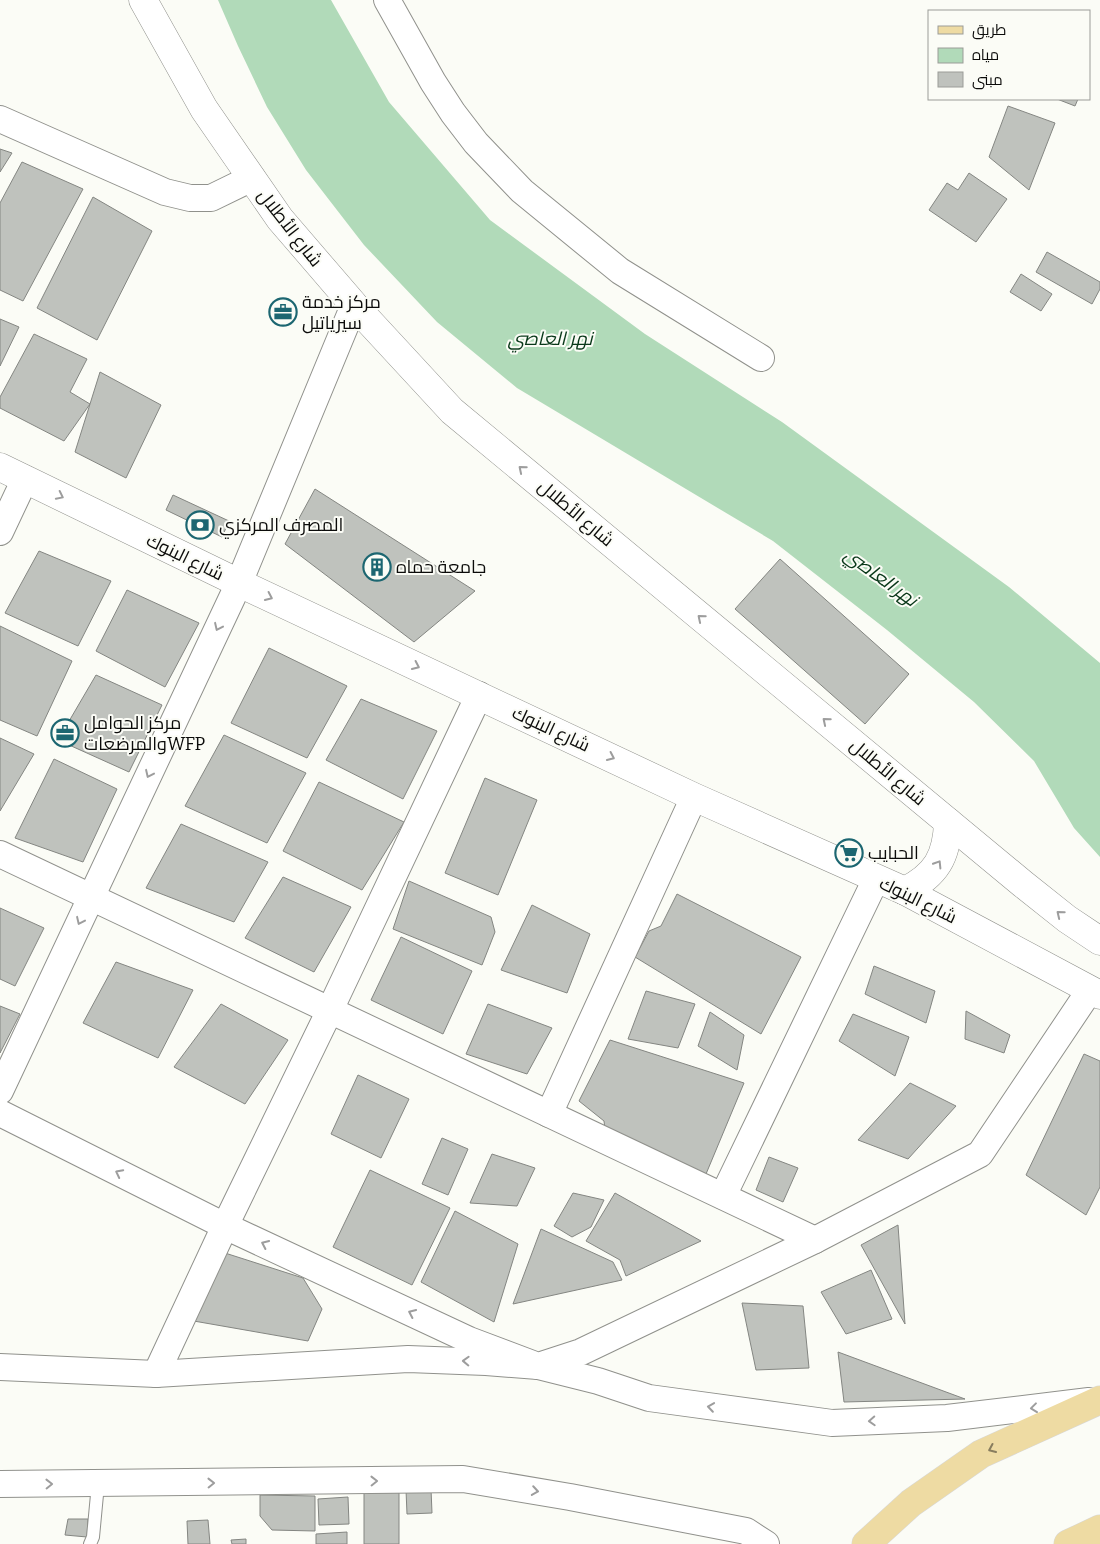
<svg xmlns="http://www.w3.org/2000/svg" width="1100" height="1544" font-family="Bitter,Cairo,serif">
<rect width="100%" height="100%" fill="#fbfcf6"/>
<polygon fill="#b1dab9" points="218,0 331,0 389,102 490,220 645,334 782,422 1009,587 1100,663 1100,857 1074,828 1034,761 974,702 887,630 773,541 517,388 437,322 364,245 306,170 267,107 238,46"/>
<g fill="#bfc2bd" stroke="#848682">
<polygon points="1057,99 1078,99 1075,106"/>
<polygon points="1008,106 1055,123 1029,190 989,157"/>
<polygon points="0,149 12,153 0,172"/>
<polygon points="22,162 83,189 23,301 0,290 0,203"/>
<polygon points="969,173 1007,199 976,242 929,210 947,183 958,190"/>
<polygon points="93,197 152,231 97,340 37,308"/>
<polygon points="1047,252 1100,282 1100,289 1092,304 1036,272"/>
<polygon points="1021,274 1052,294 1041,311 1010,292"/>
<polygon points="0,319 19,327 0,366"/>
<polygon points="34,334 87,359 70,392 90,404 64,441 0,408 0,397"/>
<polygon points="100,372 161,405 126,478 75,452"/>
<polygon points="315,489 475,591 414,642 285,544"/>
<polygon points="173,495 229,521 222,537 166,510"/>
<polygon points="39,551 111,581 78,646 5,613"/>
<polygon points="780,559 909,674 865,724 735,609"/>
<polygon points="127,590 199,623 165,687 96,651"/>
<polygon points="0,626 72,661 37,736 0,720"/>
<polygon points="269,648 347,686 307,758 231,723"/>
<polygon points="96,675 162,705 129,772 58,740"/>
<polygon points="361,699 437,731 403,799 326,760"/>
<polygon points="224,735 306,773 267,843 185,806"/>
<polygon points="0,738 34,754 0,811"/>
<polygon points="54,759 117,789 83,862 15,838"/>
<polygon points="485,778 537,800 498,895 445,873"/>
<polygon points="319,782 404,822 362,890 283,851"/>
<polygon points="181,824 268,862 234,922 146,888"/>
<polygon points="283,877 351,907 314,972 245,938"/>
<polygon points="409,881 491,917 495,932 482,965 393,929"/>
<polygon points="677,894 801,957 761,1034 635,957 649,931 661,926"/>
<polygon points="532,905 590,934 567,993 501,970"/>
<polygon points="0,908 44,928 15,986 0,979"/>
<polygon points="401,937 472,971 443,1034 371,1000"/>
<polygon points="116,962 193,990 158,1058 83,1023"/>
<polygon points="874,966 935,991 926,1023 865,994"/>
<polygon points="646,991 695,1004 678,1048 628,1039"/>
<polygon points="221,1004 288,1040 245,1104 174,1067"/>
<polygon points="488,1004 552,1028 527,1074 466,1054"/>
<polygon points="0,1006 20,1014 0,1053"/>
<polygon points="966,1011 1010,1035 1004,1053 965,1039"/>
<polygon points="710,1012 744,1035 737,1070 698,1046"/>
<polygon points="853,1014 909,1037 895,1076 839,1041"/>
<polygon points="610,1040 744,1083 706,1174 605,1129 604,1121 579,1101"/>
<polygon points="1084,1054 1100,1061 1100,1187 1086,1215 1026,1175"/>
<polygon points="358,1075 409,1099 381,1158 331,1134"/>
<polygon points="910,1083 956,1106 908,1159 858,1140"/>
<polygon points="442,1138 468,1149 448,1195 422,1184"/>
<polygon points="492,1154 535,1168 517,1206 470,1203"/>
<polygon points="769,1157 798,1168 783,1202 756,1190"/>
<polygon points="370,1170 450,1208 412,1285 333,1247"/>
<polygon points="573,1193 604,1200 591,1227 572,1237 554,1226"/>
<polygon points="615,1193 701,1241 626,1276 620,1260 586,1241"/>
<polygon points="455,1211 518,1244 494,1322 421,1282"/>
<polygon points="898,1225 905,1324 861,1245"/>
<polygon points="541,1229 613,1262 622,1280 513,1304"/>
<polygon points="225,1253 303,1278 322,1309 308,1341 188,1320"/>
<polygon points="871,1270 892,1319 846,1334 821,1292"/>
<polygon points="742,1303 803,1306 809,1368 756,1370"/>
<polygon points="838,1352 965,1399 844,1402"/>
<polygon points="364,1489 399,1490 399,1544 364,1544"/>
<polygon points="431,1489 432,1513 407,1514 406,1490"/>
<polygon points="260,1495 315,1496 315,1531 272,1530 260,1516"/>
<polygon points="348,1497 349,1524 319,1525 318,1499"/>
<polygon points="68,1519 88,1519 87,1537 65,1535"/>
<polygon points="208,1520 210,1544 188,1544 187,1521"/>
<polygon points="347,1532 347,1544 316,1544 316,1534"/>
<polygon points="246,1539 246,1544 232,1544 231,1540"/>
</g>
<g fill="none" stroke-linecap="round" stroke-linejoin="round">
<g stroke="#90918c" stroke-width="14">
<polyline id="service" points="90,1544 93,1537 98,1484"/>
</g>
<g stroke="#90918c" stroke-width="28">
<g id="minor">
<polyline points="387,0 433,82 453,113 476,143 522,191 620,271 761,358"/>
<polyline points="0,119 165,192 190,198 211,198 252,178"/>
<polyline points="0,532 25,479"/>
<polyline points="0,854 815,1240"/>
<polyline points="0,1091 239,583 354,305"/>
<polyline points="0,1113 225,1226 469,1340 538,1366 581,1352 815,1240 980,1154 1090,990"/>
<polyline points="549,1114 694,797"/>
<polyline points="723,1196 876,879"/>
<polyline points="0,1367 156,1374 408,1359 486,1362 538,1366 598,1381 649,1398 832,1423 947,1418 1089,1401"/>
<polyline points="156,1374 225,1226 330,1010 479,695"/>
<polyline points="0,1484 463,1479 570,1497 746,1531 766,1544"/>
</g>
</g>
<g stroke="#90918c" stroke-width="29">
<g id="secondary">
<polyline points="143,0 204,109 280,219 354,305 452,411 1023,884 1067,919 1100,941"/>
<polyline points="0,467 239,583 694,797 905,891 1100,995"/>
<path d="M905 891C936 875 947 857 948 822"/>
</g>
</g>
<g stroke="#d8d8d8" stroke-width="29">
<g id="primary">
<polyline points="866,1544 911,1503 981,1454 1100,1400"/>
<polyline points="1068,1544 1100,1529"/>
</g>
</g>
<use href="#service" stroke="#fff" stroke-width="12"/>
<use href="#minor" stroke="#fff" stroke-width="26"/>
<use href="#secondary" stroke="#fff" stroke-width="28"/>
<use href="#primary" stroke="#eedba3" stroke-width="28"/>
</g>
<defs><path id="oneway-chevron" d="M-2-3.5L2.5 0L-2 3.5" fill="none" stroke-width="1.6" stroke-linecap="round" stroke-linejoin="round" transform="scale(1.25)"/></defs>
<g stroke="#9d9d9d">
<use href="#oneway-chevron" transform="translate(522 469) rotate(-140)"/>
<use href="#oneway-chevron" transform="translate(60 496) rotate(26)"/>
<use href="#oneway-chevron" transform="translate(269 597) rotate(25)"/>
<use href="#oneway-chevron" transform="translate(701 618) rotate(-140)"/>
<use href="#oneway-chevron" transform="translate(218 627) rotate(115)"/>
<use href="#oneway-chevron" transform="translate(416 666) rotate(25)"/>
<use href="#oneway-chevron" transform="translate(826 721) rotate(-140)"/>
<use href="#oneway-chevron" transform="translate(611 757) rotate(25)"/>
<use href="#oneway-chevron" transform="translate(149 774) rotate(115)"/>
<use href="#oneway-chevron" transform="translate(938 864) rotate(-58)"/>
<use href="#oneway-chevron" transform="translate(1060 914) rotate(-141)"/>
<use href="#oneway-chevron" transform="translate(80 921) rotate(115)"/>
<use href="#oneway-chevron" transform="translate(119 1173) rotate(-153)"/>
<use href="#oneway-chevron" transform="translate(265 1244) rotate(-155)"/>
<use href="#oneway-chevron" transform="translate(412 1313) rotate(-155)"/>
<use href="#oneway-chevron" transform="translate(466 1361) rotate(-178)"/>
<use href="#oneway-chevron" transform="translate(711 1407) rotate(-172)"/>
<use href="#oneway-chevron" transform="translate(1034 1408) rotate(173)"/>
<use href="#oneway-chevron" transform="translate(872 1421) rotate(177)"/>
<use href="#oneway-chevron" transform="translate(374 1481) rotate(-1)"/>
<use href="#oneway-chevron" transform="translate(211 1483) rotate(-1)"/>
<use href="#oneway-chevron" transform="translate(49 1484) rotate(-1)"/>
<use href="#oneway-chevron" transform="translate(535 1491) rotate(9)"/>
</g>
<use stroke="#887d5e" href="#oneway-chevron" transform="translate(992 1449) rotate(156)"/>
<defs>
<g id="office-ring" transform="scale(1.4375)"><circle r="9.5" fill="#fbfcf6" stroke="#1c6671" stroke-width="1.5"/><path d="M-6-3h4V-5.5h4V-3h4V5H-6ZM-1-4.5V-3h2v-1.5ZM-6 0V1H6V0Z" fill="#1c6671"/></g>
<g id="bank-ring" transform="scale(1.4375)"><circle r="9.5" fill="#fbfcf6" stroke="#1c6671" stroke-width="1.5"/><path d="M-6-4H6V4H-6ZM0-2.3a2.3 2.3 0 1 0 0 4.6a2.3 2.3 0 1 0 0-4.6Z" fill="#1c6671"/></g>
<g id="building-ring" transform="scale(1.4375)"><circle r="9.5" fill="#fbfcf6" stroke="#1c6671" stroke-width="1.5"/><path d="M-4-6H4V6H1V3H-1V6H-4ZM-2.5-4.3h1.7v1.8h-1.7ZM.8-4.3h1.7v1.8H.8ZM-2.5-1h1.7V.8h-1.7ZM.8-1h1.7V.8H.8Z" fill="#1c6671"/></g>
<g id="supermarket-ring" transform="scale(1.4375)"><circle r="9.5" fill="#fbfcf6" stroke="#1c6671" stroke-width="1.5"/><path d="M-6-5.5h2.5l.6 2H6L4.5 2H-2.5L-4.4-4H-6ZM-1.5 3.2a1.3 1.3 0 1 0 .1 0ZM3 3.2a1.3 1.3 0 1 0 .1 0Z" fill="#1c6671"/></g>
</defs>
<g fill-rule="evenodd">
<use href="#office-ring" x="283" y="312"/>
<use href="#bank-ring" x="200" y="525"/>
<use href="#building-ring" x="377" y="567"/>
<use href="#office-ring" x="65" y="733"/>
<use href="#supermarket-ring" x="849" y="853"/>
</g>
<g text-anchor="middle" dominant-baseline="central" stroke-width="4" stroke-linejoin="round" paint-order="stroke">
<g font-size="18" fill="#0b0b0a" stroke="#fbfcf6">
<text transform="translate(290 228) rotate(52)">شارع الأطلال</text>
<text transform="translate(576 513) rotate(40)">شارع الأطلال</text>
<text transform="translate(185 557) rotate(26)">شارع البنوك</text>
<text transform="translate(551 729) rotate(25)">شارع البنوك</text>
<text transform="translate(888 772) rotate(40)">شارع الأطلال</text>
<text transform="translate(918 900) rotate(26)">شارع البنوك</text>
</g>
<g font-size="18" fill="#0b0b0a" stroke="#fbfcf6" text-anchor="start">
<text x="302" y="302">مركز خدمة<tspan x="302" dy="21">سيرياتيل</tspan></text>
<text x="219" y="525">المصرف المركزي</text>
<text x="396" y="567">جامعة حماه</text>
<text x="84" y="723">مركز الحوامل<tspan x="84" dy="21">والمرضعاتWFP</tspan></text>
<text x="868" y="853">الحبايب</text>
</g>
<g font-size="19" font-style="italic" fill="#093819" stroke="#fbfcf6">
<text x="550" y="338">نهر العاصي</text>
<text transform="translate(881 577) rotate(36)">نهر العاصي</text>
</g>
</g>
<rect x="928" y="10" width="162" height="90" fill="#fbfcf6" stroke="#9b9c98"/>
<rect x="938" y="26" width="25" height="8" fill="#eedba3" stroke="#9b9c98"/>
<text x="972" y="35" font-size="15" fill="#0b0b0a">طريق</text>
<rect x="938" y="48" width="25" height="15" fill="#b1dab9" stroke="#9b9c98"/>
<text x="972" y="60" font-size="15" fill="#0b0b0a">مياه</text>
<rect x="938" y="72" width="25" height="15" fill="#bfc2bd" stroke="#9b9c98"/>
<text x="972" y="85" font-size="15" fill="#0b0b0a">مبنى</text>
</svg>
